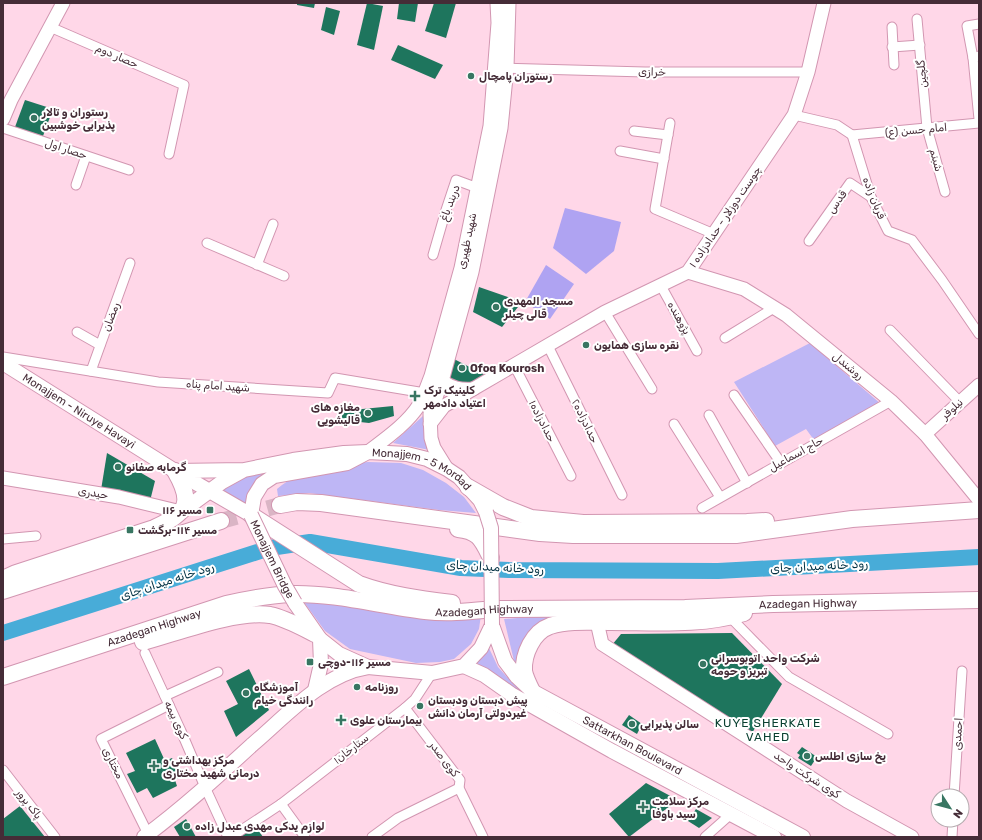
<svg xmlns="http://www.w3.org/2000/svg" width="982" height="840" font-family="Rubik,Vazirmatn,sans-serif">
<rect width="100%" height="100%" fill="#ffd7e8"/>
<g fill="#beb6f5">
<polygon points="810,343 881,404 814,440 806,429 775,446 734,382"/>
<polygon points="423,416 430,450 393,443"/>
<path d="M368 462 401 463 423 470 446 483 464 497 476 513 439 510 309 493 278 496 277 489C304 466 335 466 368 462Z"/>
<polygon points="273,471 246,505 220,491 244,476"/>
<polygon points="301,598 481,615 479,629 471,644 454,659 440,662 416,663 350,649 325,631"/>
<polygon points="556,615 540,622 520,648 515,665 504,619"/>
<polygon points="488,646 498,667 507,677 537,699 535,702 501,681 477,663"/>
</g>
<g fill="#afa3f2">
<polygon points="565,208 621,222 614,251 586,274 553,248"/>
<polygon points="546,265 574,284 550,319 525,302"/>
</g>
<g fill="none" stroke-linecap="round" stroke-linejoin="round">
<polyline stroke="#48acd8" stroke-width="16" points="3,633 270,548 310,542 461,568 509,570 718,571 979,557"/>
</g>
<g fill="#1e755d">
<polygon points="297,3 315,3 314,8 297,5"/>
<polygon points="367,3 383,6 374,50 357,45"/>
<polygon points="399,3 418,3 415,22 397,19"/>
<polygon points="434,3 456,3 446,38 425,31"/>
<polygon points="326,7 340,11 334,35 321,30"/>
<polygon points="398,45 443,65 435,79 391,60"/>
<polygon points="25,100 53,109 43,136 15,127"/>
<polygon points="479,287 522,302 502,327 473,312"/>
<polygon points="454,359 489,377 472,386 448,382"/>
<polygon points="393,406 394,416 369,423 342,420 342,411"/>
<polygon points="107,453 155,481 150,501 101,490"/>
<polygon points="732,633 782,684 752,733 612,645 621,634"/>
<polygon points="249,669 269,710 236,737 224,711 238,704 226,681"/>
<polygon points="629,715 642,724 637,734 622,725"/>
<polygon points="155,739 165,761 172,758 181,777 175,780 177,786 153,798 147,788 137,793 127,774 135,771 126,753"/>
<polygon points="802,747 817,757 811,766 798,758 800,755 797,753"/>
<polygon points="646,783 678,800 629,837 609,814"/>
<polygon points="20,806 45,837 3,837 3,819"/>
<polygon points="696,809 712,818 699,828 688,821"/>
<polygon points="186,819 196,837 180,837 174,827"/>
<polygon points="254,824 263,837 237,837"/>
</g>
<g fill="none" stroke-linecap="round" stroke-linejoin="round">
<polyline stroke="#dab5c5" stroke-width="16" stroke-dasharray="16 8" stroke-linecap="butt" points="221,521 280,505"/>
<g stroke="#d296b1" stroke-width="11">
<g id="street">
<polyline points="917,19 927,128 945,192"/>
<polyline points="50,27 184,85 169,154"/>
<polyline points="892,27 894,65"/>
<polyline points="892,47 920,45"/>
<polyline points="979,56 973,58 979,119"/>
<polyline points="973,58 967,26 979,24"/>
<polyline points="502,68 645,72 808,72"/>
<polyline points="794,115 837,125 852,135 871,197 888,231 912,240 942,280 979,334"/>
<polyline points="670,123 655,209 714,234"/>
<polyline points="3,128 129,170"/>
<polyline points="634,131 668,135"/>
<polyline points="852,135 979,123"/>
<polyline points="620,151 664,159"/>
<polyline points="76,185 86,156"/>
<polyline points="809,241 850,183 871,197"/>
<polyline points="207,243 284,276"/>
<polyline points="433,255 446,210 456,180 483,190"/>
<polyline points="257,265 273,224"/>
<polyline points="661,286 697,351"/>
<polyline points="605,312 652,389"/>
<polyline points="890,330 960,402"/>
<polyline points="77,332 100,345"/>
<polyline points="725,338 774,308"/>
<polyline points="548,346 622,495"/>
<polyline points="3,357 158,382 328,393 335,378 425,393"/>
<polyline points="514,365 571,476"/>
<polyline points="91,371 130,263"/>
<polyline points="734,395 781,463"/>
<polyline points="709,415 747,483"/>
<polyline points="674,424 720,497"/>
<polyline points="702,508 891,401"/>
<polyline points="3,539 36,536"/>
<polyline points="730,617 789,677 888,734"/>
<polyline points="145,653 181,731 205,787 228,837"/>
<polyline points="165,696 218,672"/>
<polyline points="405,708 460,780 459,788 483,837"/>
<polyline points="3,770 55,837"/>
<polyline points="954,796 962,671"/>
<polyline points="281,804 305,837"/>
<polyline points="148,834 101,739 169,705"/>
<polyline points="231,837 281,804 405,708 415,699 432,673"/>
<polyline points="372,837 398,818 459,788"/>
<polyline points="705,837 731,814"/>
<polyline points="952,837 953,820"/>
</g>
</g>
<g stroke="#d296b1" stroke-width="15">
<g id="secondary">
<polyline points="3,119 11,100 63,3"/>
<polyline points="688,272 744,289 786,315 891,401 925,434 979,500"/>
<polyline points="473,389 605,312 688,272 794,115 808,72 824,3"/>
<path d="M430 424 444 406 473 389C460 390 452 388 442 381"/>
<polyline points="925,434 979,385"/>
<path d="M368 452C385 439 407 424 419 405 424 396 427 386 431 376L461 268 490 126 498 23 497 3"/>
<polyline points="447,469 434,448 431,438 430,414 442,381 472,272 501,128 507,67 509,3"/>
<polyline points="3,478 119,497 181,512"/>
<polyline points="597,622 602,644 847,801 912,837"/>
</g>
</g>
<g stroke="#d296b1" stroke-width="16">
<g id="primary">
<path id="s1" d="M3 363 175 471"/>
<path id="s2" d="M368 452 344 453 293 460 244 470 175 471 251 515 254 497 262 484 274 476 347 463 368 452 407 454 427 459 447 469 459 477 468 487 480 500 486 512"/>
<polyline points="181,512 222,482 242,471"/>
<polyline points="295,603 320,639 339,654 368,667 432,673 464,666 481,648 492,625"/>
<path id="s3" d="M492 625 505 661 517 677 532 691 803 837"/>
<polyline points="464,666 484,675 511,694 612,751 774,837"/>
<polyline points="315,690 321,664 320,639"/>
<path d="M144 837C182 809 218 776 253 744 287 715 323 674 368 667"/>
</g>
</g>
<g stroke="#d296b1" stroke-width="18">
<g id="highway">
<polyline points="468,487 503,507 531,518 583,523 747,522 766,521"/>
<polyline points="280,505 297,502 321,503 540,533 573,535 736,535 852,519 979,510"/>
<path d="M251 515 359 584C389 595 420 599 452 603"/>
<path d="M458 529C479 531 482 540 491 558"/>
<path d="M3 579 16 573 154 528C187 513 194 504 175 471"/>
<polyline points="3,591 221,521"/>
<path d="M143 642C177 633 235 610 270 615 285 618 301 627 315 634"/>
<path id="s4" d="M3 677 226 604C248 599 270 595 292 594 335 593 382 606 425 611 449 614 473 611 496 609L685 608 773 604 979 600"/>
<path d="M532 691C529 685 525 677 524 671 523 654 533 632 550 626 569 620 591 622 611 622 655 622 701 626 744 613"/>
</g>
</g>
<use href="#street" stroke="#fff" stroke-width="9"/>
<use href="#secondary" stroke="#fff" stroke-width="13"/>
<use href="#primary" stroke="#fff" stroke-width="14"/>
<use href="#highway" stroke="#fff" stroke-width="16"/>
<g stroke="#d296b1" stroke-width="16" stroke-linecap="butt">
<g id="primary-bridge">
<polyline points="486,512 491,528 492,625"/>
<path id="s5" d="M251 515 285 586 295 603"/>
</g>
</g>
<use href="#primary-bridge" stroke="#fff" stroke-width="14"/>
</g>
<g fill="#387662" stroke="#fff" stroke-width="1.5">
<circle cx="471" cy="76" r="4"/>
<circle cx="34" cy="118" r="4"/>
<circle cx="496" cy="307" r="4"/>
<circle cx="586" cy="345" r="4"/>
<circle cx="462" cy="368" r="4"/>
<path d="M413 390h4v4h4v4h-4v4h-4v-4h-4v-4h4z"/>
<circle cx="368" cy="413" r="4"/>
<circle cx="118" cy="467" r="4"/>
<rect x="206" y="506" width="8" height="8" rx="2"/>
<rect x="126" y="526" width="8" height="8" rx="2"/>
<rect x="306" y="658" width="8" height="8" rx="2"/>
<circle cx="703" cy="664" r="4"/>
<circle cx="357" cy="687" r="4"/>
<circle cx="246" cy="693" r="4"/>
<circle cx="420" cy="706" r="4"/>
<path d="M339 714h4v4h4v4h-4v4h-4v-4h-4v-4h4z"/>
<circle cx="632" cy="724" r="4"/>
<circle cx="807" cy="756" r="4"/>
<path d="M152 760h4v4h4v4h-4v4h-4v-4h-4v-4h4z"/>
<path d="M641 801h4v4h4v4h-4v4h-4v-4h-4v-4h4z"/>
<circle cx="187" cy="826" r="4"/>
</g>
<g text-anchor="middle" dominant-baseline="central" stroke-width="4" stroke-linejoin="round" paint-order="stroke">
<g font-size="11" fill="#452c37" stroke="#fff">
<text transform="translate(117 56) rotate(23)">حصار دوم</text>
<text transform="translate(652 72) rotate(1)">خرازی</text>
<text transform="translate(922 74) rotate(-95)">گلچین</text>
<text transform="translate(916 130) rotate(-5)">امام حسن (ع)</text>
<text transform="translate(66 149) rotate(18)">حصار اول</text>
<text transform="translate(936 160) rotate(74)">شبنم</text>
<text transform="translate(874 198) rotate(68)">قربان زاده</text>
<text transform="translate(837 202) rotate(-55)">قدس</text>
<text transform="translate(450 203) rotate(-69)">دربند باغ</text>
<text transform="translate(725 217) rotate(-56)">چوست دوزلار - حدادزاده ۱</text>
<text transform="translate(467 241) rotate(-78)">شهید ظهیری</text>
<text transform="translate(111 317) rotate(-70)">رمضان</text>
<text transform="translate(679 318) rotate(61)">پژوهنده</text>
<text transform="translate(848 366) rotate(39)">روشندل</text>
<text transform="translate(218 386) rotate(4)">شهید امام پناه</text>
<text transform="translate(952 409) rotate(-42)">نیلوفر</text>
<text stroke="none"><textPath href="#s1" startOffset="90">Monajjem - Niruye Havayi</textPath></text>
<text transform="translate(542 421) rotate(63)">حدادزاده۱</text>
<text transform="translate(585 421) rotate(64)">حدادزاده۲</text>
<text transform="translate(796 454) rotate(-29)">حاج اسماعیل</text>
<text stroke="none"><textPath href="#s2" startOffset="486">Monajjem - 5 Mordad</textPath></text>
<text transform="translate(93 493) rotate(9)">حیدری</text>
<text stroke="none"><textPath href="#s5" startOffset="49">Monajjem Bridge</textPath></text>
<text stroke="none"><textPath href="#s4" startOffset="819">Azadegan Highway</textPath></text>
<text stroke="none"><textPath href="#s4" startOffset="495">Azadegan Highway</textPath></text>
<text stroke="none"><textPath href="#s4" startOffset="159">Azadegan Highway</textPath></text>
<text transform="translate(176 720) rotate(65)">کوی بیمه</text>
<text transform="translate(958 734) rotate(-87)">احمدی</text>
<text stroke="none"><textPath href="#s3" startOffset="193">Sattarkhan Boulevard</textPath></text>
<text transform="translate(351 749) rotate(-38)">ستارخان۱</text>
<text transform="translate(444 759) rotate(53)">کوی صدر</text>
<text transform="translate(113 763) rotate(63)">مختاری</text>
<text transform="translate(807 775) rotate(33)">کوی شرکت واحد</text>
<text transform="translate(29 804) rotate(52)">پاک پرور</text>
</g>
<g font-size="11" font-weight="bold" fill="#452c37" stroke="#fff" text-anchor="start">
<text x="479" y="76">رستوران پامچال</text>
<text x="42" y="112">رستوران و تالار<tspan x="42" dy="13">پذیرایی خوشبین</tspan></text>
<text x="504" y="301">مسجد المهدی<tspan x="504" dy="13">قالی چیلر</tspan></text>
<text x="594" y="345">نقره سازی همایون</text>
<text x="470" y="368">Ofoq Kourosh</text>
<text x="424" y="390">کلینیک ترک<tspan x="424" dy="13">اعتیاد دادمهر</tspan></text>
<text x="360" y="407" text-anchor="end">مغازه های<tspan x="360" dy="13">قالیشویی</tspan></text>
<text x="126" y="467">گرمابه صفانو</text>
<text x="202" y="510" text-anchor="end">مسیر ۱۱۶</text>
<text x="138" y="530">مسیر ۱۱۴-برگشت</text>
<text x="711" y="658">شرکت واحد اتوبوسرانی<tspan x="711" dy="13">تبریز و حومه</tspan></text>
<text x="318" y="662">مسیر ۱۱۶-دوچی</text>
<text x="254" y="687">آموزشگاه<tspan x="254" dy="13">رانندگی خیام</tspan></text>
<text x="365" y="687">روزنامه</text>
<text x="428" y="700">پیش دبستان ودبستان<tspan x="428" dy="13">غیردولتی آرمان دانش</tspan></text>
<text x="350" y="720">بیمارستان علوی</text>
<text x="640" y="724">سالن پذیرایی</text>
<text x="815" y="756">یخ سازی اطلس</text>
<text x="163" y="760">مرکز بهداشتی و<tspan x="163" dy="13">درمانی شهید مختاری</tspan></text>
<text x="652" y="801">مرکز سلامت<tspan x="652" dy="13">سید باوفا</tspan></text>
<text x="195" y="826">لوازم یدکی مهدی عبدل زاده</text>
</g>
<g font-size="12" font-style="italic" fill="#013042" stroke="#fff">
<text transform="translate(819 566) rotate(-3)">رود خانه میدان چای</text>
<text transform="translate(495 567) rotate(3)">رود خانه میدان چای</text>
<text transform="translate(167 581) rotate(-18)">رود خانه میدان چای</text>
</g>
<g font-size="12" letter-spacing="1" fill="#0a4031" stroke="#fff">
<text x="768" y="723">KUYE SHERKATE<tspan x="768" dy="14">VAHED</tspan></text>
</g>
</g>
<rect width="982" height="840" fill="none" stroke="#452c37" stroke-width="8"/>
<g transform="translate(950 808) rotate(126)"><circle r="19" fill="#ffffff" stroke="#b5abaf"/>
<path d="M0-3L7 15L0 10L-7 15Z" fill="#387662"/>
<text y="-6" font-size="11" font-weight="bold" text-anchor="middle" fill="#452c37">N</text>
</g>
</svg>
